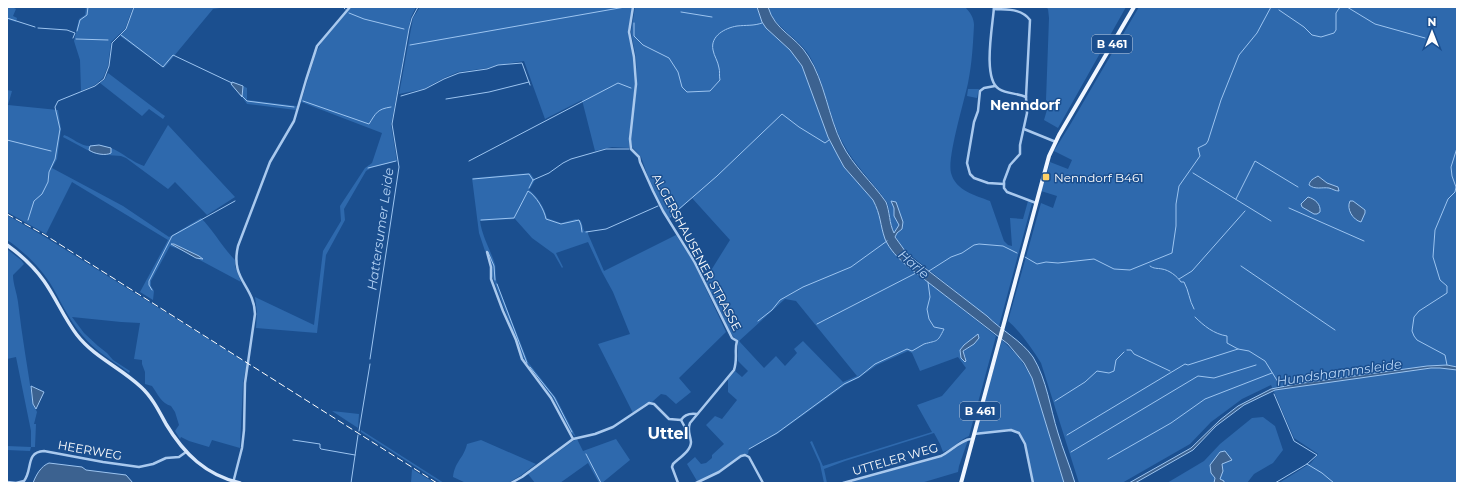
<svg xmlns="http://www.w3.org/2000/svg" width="1464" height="490" font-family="Montserrat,sans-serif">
<rect width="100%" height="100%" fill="#1b4f8f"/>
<g fill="#2e69ad" fill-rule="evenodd">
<polygon points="7,7 12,7 16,9 13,16 17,18 16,22 7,19"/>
<polygon points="86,7 133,7 125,29 111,42 108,66 103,78 95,85 81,91 80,60 74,41 79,19 85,15"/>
<polygon points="134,7 227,7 213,9 164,68 120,36 126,29"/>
<polygon points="351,7 416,7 411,17 391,125 397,161 371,168 366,171 344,209 345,220 326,255 317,333 256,328 257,312 255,297 314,325 323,251 341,221 340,206 365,168 372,163 382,133 301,102 316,53 322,41"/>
<polygon points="420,7 632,7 628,32 633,57 635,84 629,138 629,148 612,147 595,151 582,100 545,119 524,61 498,65 488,68 458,72 444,78 424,89 399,94 413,18"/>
<path d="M635 7H757L762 22 766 28 790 50 802 66 828 137 844 167 873 200 880 214 882 226 899 259 996 336 969 436C959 440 953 449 943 452L940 444 934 433 845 461 824 469 827 483H824L820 464 810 442 812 441 823 466 932 432 917 405 942 396 966 368 958 357 920 371 912 353 908 351 877 365 860 377 845 385 777 434 749 449 748 454H742L719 472 697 481 687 464 695 457 701 464 706 463 712 458V455L724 444 706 425 715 416 722 419 737 400 728 392V379L735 371 742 377 748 371 738 361V341C726 332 712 295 705 280L730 240 692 198 668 220 653 191 641 157 632 147 631 141 633 113 637 86 636 58 631 32ZM785 299 796 301 857 376 843 382 803 341 794 349 797 353 785 366 776 356 764 368 739 341ZM978 335 974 344 963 351 966 358 960 356 961 348Z"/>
<path d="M768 7H965C970 12 974 18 974 25 973 44 972 64 968 83 964 102 947 158 951 173 956 191 975 195 990 201L1004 241 1008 245 1012 246 1010 218 1023 219 1028 201 1032 203 999 326 909 254C901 246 893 235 891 224 889 216 890 209 887 202 873 182 854 165 843 143 828 115 825 82 809 55 797 36 775 29 768 7Z"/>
<polygon points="1046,7 1126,7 1058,128 1044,120 1049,103 1046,100 1049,18 1048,9"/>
<path d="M1139 7H1457V483H1279L1311 463 1318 454 1294 438 1271 385 1242 399 1211 422 1190 444 1122 483H1079L1041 363C1033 350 1020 331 1008 321L1041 203 1053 208 1057 196 1041 191 1047 174 1050 162 1068 169 1072 160 1054 151 1070 125Z"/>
<polygon points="108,73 162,114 165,116 163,119 149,109 142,116 100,83 105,79"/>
<polygon points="243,86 247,88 247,100 297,106 296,110 247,104 242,97"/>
<polygon points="968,89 979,89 977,98 967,96"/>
<path d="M7 90 12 91 8 105 58 110 61 129 57 159 52 168 123 206 169 237 201 218C214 231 222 247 235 260V266L241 282 196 258H202L199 256 174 244H171L181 250 170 246 151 281V286L154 291 153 300 140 292 168 240 72 182 46 234 7 212Z"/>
<path d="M168 125 235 197 207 215 175 182 168 189 126 158 121 156 107 155 110 154 111 148C123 153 132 162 144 166Z"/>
<path d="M64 135C73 138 80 146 90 146L89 149 91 152 63 137Z"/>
<path d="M530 173 535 180 529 190C537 195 545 209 547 218L561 223 576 219 581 221 584 231H588V234L604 271 676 235 693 261 726 332 679 378 691 392 676 404 666 395 661 394 652 402 645 404 633 413 598 344 630 334 613 292 602 272 588 242 556 253 563 267 562 268 554 254 532 238 515 219 480 221C482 236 490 249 495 264 496 270 495 277 497 283L528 362 556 398 576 437 571 433 553 398 523 358 492 276V266L487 251H485L479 233 472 178Z"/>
<path d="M7 215 45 237 247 363 243 383 240 448 212 440 209 447 189 441 181 437 180 439 175 431 179 425 175 412 171 406C162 404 157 393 152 386L145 384V372L142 364V360L134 359 140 323 121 322 72 317 84 333 98 346 107 353 113 360 130 371 129 373C113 361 95 351 82 335 70 321 62 304 53 288 42 269 25 252 7 240Z"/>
<path d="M7 249 21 260 24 264 13 275C13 284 17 293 18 302 22 337 28 370 33 404L37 412 34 424H36L35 447H31L30 451 7 450V446L31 447V431L16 357 7 359Z"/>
<polygon points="1002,340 1019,357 1032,378 1064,483 1034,483 1026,445 1020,432 1011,429 975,434"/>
<polygon points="332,411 359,414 358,428"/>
<polygon points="1263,417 1275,426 1283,450 1273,463 1254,474 1247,483 1167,483 1204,461 1220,444 1252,418"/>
<polygon points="361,430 444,483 441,483 361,432"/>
<polygon points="577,439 583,451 616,439 630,460 602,483 599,483 588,463 560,483 535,483 528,474 573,441"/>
<path d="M481 440 536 464 520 476 508 483H466L453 477C455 461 464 458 467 444Z"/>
<polygon points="968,440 959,466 958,472 921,483 848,483 942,457"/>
<polygon points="412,469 435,483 411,483"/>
</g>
<g fill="#3c6290" stroke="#9cc4f0">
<path d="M757 7H768C775 31 796 36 808 56 825 82 828 116 842 144 853 166 872 182 886 202 890 212 889 223 894 233L899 225 894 216V208L891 201 896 202 903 222 902 229 897 233 895 237 908 255 987 316C1002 331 1021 340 1033 357 1047 380 1050 408 1058 433 1063 450 1070 466 1075 483H1064L1032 378 1024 363 1008 344 907 266C898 258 890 250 885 239 880 225 881 215 873 200L844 167 838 156 828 137 802 66 790 50 766 28 762 22Z"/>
<polygon points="232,82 243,86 242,97 231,84"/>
<path d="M99 145 111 148V153C106 156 94 154 89 150L90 146Z"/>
<path d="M1318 176 1327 183 1338 187 1339 191C1335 191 1333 189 1329 188 1322 187 1315 190 1309 185 1310 180 1313 179 1318 176Z"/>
<path d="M1308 197C1315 199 1321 204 1320 212L1317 214H1314L1302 207 1301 204Z"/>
<path d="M1350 201H1353L1365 210V213L1361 222C1353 220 1346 209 1350 201Z"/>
<polygon points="171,244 174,244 199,256 203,259 196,258"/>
<polygon points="978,334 979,338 974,344 963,351 966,361 965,362 961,358 960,350 964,345"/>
<polygon points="1447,365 1457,367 1457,370 1440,368 1431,368 1275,390 1244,405 1216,426 1193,450 1135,483 1129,483 1191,448 1220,420 1238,406 1271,389 1296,384 1427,366"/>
<polygon points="31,386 44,392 36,409 33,404"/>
<polygon points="1225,451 1232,460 1222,464 1223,471 1220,479 1224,481 1224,483 1214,483 1215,478 1211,473 1210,465 1220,452"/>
<path d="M49 463 82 467 86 470 126 475 133 483H33C36 475 41 466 49 463Z"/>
</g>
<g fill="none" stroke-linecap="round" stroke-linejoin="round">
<g stroke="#9cc4f0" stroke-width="1">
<polyline points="215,7 220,7"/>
<polyline points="343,7 345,9"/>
<polyline points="1347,7 1375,24 1425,38"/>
<polyline points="1279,10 1304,27 1312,35 1321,37 1334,33 1336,30 1336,13 1340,7"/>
<polyline points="681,12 712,17"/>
<polyline points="349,13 364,19 404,29"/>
<polyline points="7,18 35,27"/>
<path d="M634 23V36L643 45 669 58 678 72 682 87 687 92 710 91 720 80C719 76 720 71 719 68 718 61 714 56 713 50 710 36 725 28 737 26 746 25 754 26 762 23"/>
<polyline points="38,28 67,30 75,33 73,38"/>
<polyline points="77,31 80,20 87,15 88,7"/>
<polyline points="121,35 163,67 173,55 232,83"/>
<polyline points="76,39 108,40"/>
<polyline points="410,45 625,7"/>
<polyline points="241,95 247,101 294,107"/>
<polyline points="401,96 425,89 444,79 459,73 487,69 498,65 522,63 530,85"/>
<polyline points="446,99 489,92 529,82"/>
<path d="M303 101 369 124C376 113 377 109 391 107"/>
<polyline points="7,140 51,151"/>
<polyline points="469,161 618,83 631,88"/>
<polyline points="368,168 396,161"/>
<polyline points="1193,173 1271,221"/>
<polyline points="473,179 529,174 533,180"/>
<polyline points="529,188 533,180 549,173 563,163 571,159 606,149 629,149"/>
<polyline points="1236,199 1255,161 1298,187"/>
<polyline points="1289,208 1364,241"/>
<polyline points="671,216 717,176 782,114 799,127 825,143 829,140"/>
<polyline points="28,220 34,201 42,194 48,182 49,172 55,159 60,129 55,107 58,101 95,86 104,79 109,66 112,43 126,29 134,7"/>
<path d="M481 220 514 218 528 191C536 196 544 209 546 219L561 224 579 220 581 225 582 232"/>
<polyline points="586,232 606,229 658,206"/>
<polyline points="488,252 494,266 495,280"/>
<polyline points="1025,257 1037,264 1046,262 1058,263 1094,259 1114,269 1130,270 1172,253 1176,226 1176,204 1179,186 1200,156 1198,148 1206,144 1208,141 1221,100 1239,55 1257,33 1271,7"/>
<path d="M1150 266C1154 269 1157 268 1162 269 1169 270 1177 276 1181 282H1184C1189 291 1189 300 1194 309"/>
<polyline points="1241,266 1335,330"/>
<polyline points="929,271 951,257 962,253 974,245 979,244 1003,246 1017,253"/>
<polyline points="1179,279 1192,271 1245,211"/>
<polyline points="497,284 527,363"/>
<polyline points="152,290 149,285 149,281 172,236 235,201"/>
<path d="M1195 317C1204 326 1214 334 1227 336V343L1238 349 1249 351 1265 361 1278 382"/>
<polyline points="758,321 772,310 780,300 803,287 851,267 887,241"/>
<polyline points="817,324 916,273"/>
<polyline points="1127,350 1131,350 1134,354 1170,371"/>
<polyline points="370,359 399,167 392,124 409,29 412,18 418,7"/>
<polyline points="1447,365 1445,355 1417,340 1414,336 1412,331 1414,317 1419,311 1447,293 1447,286 1440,280 1433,257 1435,230 1448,199 1455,192 1456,187 1452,176 1451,167 1457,148"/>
<polyline points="530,367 554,397 572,432"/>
<polyline points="1274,394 1294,441 1317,455 1307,464 1275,483"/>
<polyline points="1055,401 1085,382 1097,371 1109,373 1114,371 1116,360 1124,352"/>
<polyline points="359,431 370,364"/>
<polyline points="1067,435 1185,364 1188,365 1238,349"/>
<polyline points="293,440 320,444 320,448 321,449 355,455"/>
<path d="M749 449 777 433 844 384 859 377 875 364 907 349 912 351C916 349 920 346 924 344 938 340 937 343 944 329L934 327 929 319 927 309 930 297 928 282"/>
<polyline points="1071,452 1198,376 1214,378 1256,365"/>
<polyline points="586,454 601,483"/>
<polyline points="1108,459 1171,423 1205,399 1272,373"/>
<polyline points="1307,464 1322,473 1334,483"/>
<polyline points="351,483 358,435"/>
</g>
<g stroke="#a9c9ee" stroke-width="2.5">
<path d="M633 7 629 32 634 57 636 84 630 139 631 149 639 157 640 162 653 191 663 211 694 261 732 338 737 341C734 350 738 358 734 370L690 423C687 430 690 434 691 442 691 451 679 458 673 464L672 467 678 483"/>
<path d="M994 7C993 24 982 79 999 89 1007 94 1017 93 1026 97"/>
<path d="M994 9C1007 10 1021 8 1030 20L1026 97 1027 113 1020 145V154L1010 165 1004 181V188L1007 192 1036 203"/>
<polyline points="995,86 984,88 980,91 978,111 974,122 967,163 970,174 974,178 988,183 1004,184"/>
<polyline points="1024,129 1056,142"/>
<polyline points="487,252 491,267 491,279 503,311 516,340 522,359 551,398 573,439"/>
<path d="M681 420C684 415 690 413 697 414"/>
<polyline points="974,434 1011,430 1019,433 1025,444 1033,483"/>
<path d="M7 482 16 483 24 481C33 470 25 452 44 451L103 462 139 467 153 464 166 458 179 457 186 452"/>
<path d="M233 483 242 448 244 430 245 383 255 314C254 285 230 280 238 246L270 162 294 121 306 80 317 46 350 7"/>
<polyline points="511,483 522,477 573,439 595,434 613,427 649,403 654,404 669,419 681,420 687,431"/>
<polyline points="696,483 719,472 741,456 745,455 749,457 763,483"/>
<path d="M843 483 941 456C950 452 963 438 972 439"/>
</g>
<path stroke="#d6e6fa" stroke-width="3.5" d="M7 245C21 255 34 267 44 281 56 298 64 318 77 335 94 357 121 368 141 387 152 397 159 411 166 424 184 454 206 475 240 483"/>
<polyline stroke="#f0f6ff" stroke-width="4" points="961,483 1049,156 1059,135 1134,7"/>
<polyline stroke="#fff" stroke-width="1" stroke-dasharray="7 3" stroke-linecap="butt" points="7,214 45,235 437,483"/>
</g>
<rect fill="#ffd166" stroke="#1b4f8f" stroke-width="1.5" x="1042" y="173" width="8" height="8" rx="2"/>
<g text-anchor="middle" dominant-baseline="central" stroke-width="3" stroke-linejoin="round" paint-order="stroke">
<g fill="#1b4f8f" stroke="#bbcadd" stroke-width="1">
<rect x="1092" y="35" width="40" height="18" rx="3"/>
<rect x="960" y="402" width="40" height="18" rx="3"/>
</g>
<g font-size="11" font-weight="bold" fill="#fff">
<text x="1112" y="44">B 461</text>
<text x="980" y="411">B 461</text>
</g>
<g font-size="12" fill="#fff" stroke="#1b4f8f" text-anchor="start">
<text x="1054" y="177">Nenndorf B461</text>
</g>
<g font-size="12" fill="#fff" stroke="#1b4f8f">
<text transform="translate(697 252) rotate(62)">ALGERSHAUSENER STRASSE</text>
<text transform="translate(90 450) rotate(10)">HEERWEG</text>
<text transform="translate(895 459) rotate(-16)">UTTELER WEG</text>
</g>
<g font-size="13" font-style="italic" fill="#b5d3f5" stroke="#1b4f8f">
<text transform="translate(380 229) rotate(-82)">Hattersumer Leide</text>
<text transform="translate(914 264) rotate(41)">Harle</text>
<text transform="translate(1339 372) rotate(-8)">Hundshammsleide</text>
</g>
<g font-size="14" font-weight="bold" fill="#fff" stroke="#1b4f8f">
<text x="1025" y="105">Nenndorf</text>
</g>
<g font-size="16" font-weight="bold" fill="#fff" stroke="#1b4f8f">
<text x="668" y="433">Uttel</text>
</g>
</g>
<rect width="1464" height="490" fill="none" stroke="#ffffff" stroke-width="16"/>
<g transform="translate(1432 32)" stroke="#1b4f8f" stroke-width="3" paint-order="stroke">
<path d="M0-3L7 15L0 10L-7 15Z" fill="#ffffff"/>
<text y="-6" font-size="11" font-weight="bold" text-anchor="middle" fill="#ffffff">N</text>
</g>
</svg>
